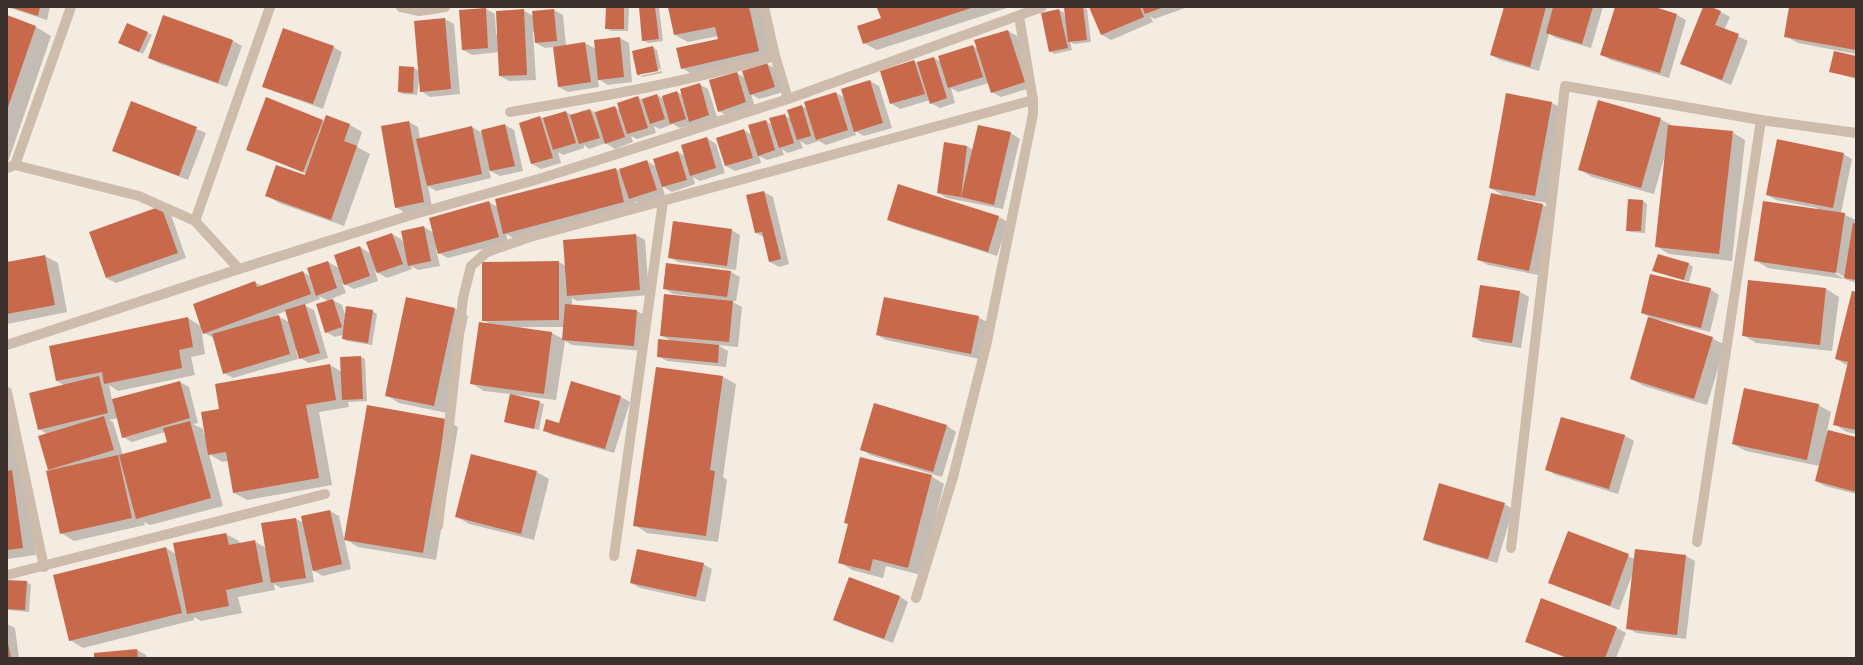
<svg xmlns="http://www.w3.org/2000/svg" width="1863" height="665" font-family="Commissioner,sans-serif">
<rect width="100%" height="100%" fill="#f4ebe1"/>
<g fill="#0003" fill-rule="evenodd">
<polygon points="7,7 50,7 47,20"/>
<polygon points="607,7 629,7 628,31 611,31 606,28"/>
<polygon points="640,7 659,7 663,41 648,43 643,40"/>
<polygon points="669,7 760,7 771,59 695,76 682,68 719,39 718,36 688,42 675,35"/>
<polygon points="885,7 1010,7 877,50 864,43 882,19"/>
<polygon points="1083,7 1087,9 1091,42 1074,44 1070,41 1072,50 1054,54 1050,51 1059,10 1064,13 1065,18 1066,18 1065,9"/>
<polygon points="1090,7 1188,7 1154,19 1150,16 1153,22 1111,40 1102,35"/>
<polygon points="1505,7 1603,7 1591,48 1556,38 1549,34 1539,71 1500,60 1491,55"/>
<polygon points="1616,7 1651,7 1677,15 1686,20 1669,78 1611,60 1602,55"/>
<polygon points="1704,7 1721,12 1730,17 1724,30 1748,41 1731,85 1682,64"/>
<polygon points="1790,7 1856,7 1856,54 1798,43 1785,36"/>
<polygon points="486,9 495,14 496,34 523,10 533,16 554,10 563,15 566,46 585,43 596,49 620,38 629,43 632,82 608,85 598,79 599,87 568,92 559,87 554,47 545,48 536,43 535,32 533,32 536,80 509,81 500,76 499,52 472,55 463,50"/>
<polygon points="7,17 36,27 51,36 7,165"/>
<polygon points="164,17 233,41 242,46 227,87 158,63 149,58"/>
<polygon points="445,19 454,24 460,94 430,97 421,91 420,73 417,95 403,94 399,92 400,67 414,68 419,71"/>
<polygon points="1008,31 1017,36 1033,87 1001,97 992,92 989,83 958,92 951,88 955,103 940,108 931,103 930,100 900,109 891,103 914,61 917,63 934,58 941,62 973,46 978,49"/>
<polygon points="148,33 152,35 143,54 124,45"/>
<polygon points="333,47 342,52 323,109 273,91 264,86"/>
<polygon points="653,47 657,50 661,69 640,74 640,76 662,71 662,73 642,77 638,75"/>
<polygon points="1856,57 1856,79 1830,71"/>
<polygon points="767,64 776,69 783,92 759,99 751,94 755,107 728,116 719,111 737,73 745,78"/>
<polygon points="870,81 879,86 892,128 864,136 855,131 856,135 826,145 819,141 807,145 800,141 803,148 788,153 782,149 784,155 767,160 759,156 761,163 735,171 726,166 744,130 752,135 766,121 772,125 784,115 791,119 802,106 808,109 836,93 845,98"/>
<polygon points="699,84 708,89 718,120 699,126 695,124 680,128 673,124 660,129 654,126 656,133 637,139 631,136 633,142 615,149 606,143 589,149 584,145 584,148 563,155 558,152 561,163 541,169 532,164 520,123 566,112 572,115 590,110 596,113 615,107 620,110 638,97 642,100 657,95 664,99 677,92 683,95"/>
<polygon points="132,102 206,133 188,180 123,155 114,150"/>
<polygon points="1552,103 1565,110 1547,203 1524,199 1524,201 1543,205 1552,210 1538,275 1488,265 1479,260 1506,197 1490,188"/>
<polygon points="1660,119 1673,126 1732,132 1745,140 1732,261 1669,254 1656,246 1665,155 1654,194 1592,177 1579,169"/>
<polygon points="322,121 350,125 362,132 357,147 370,154 344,226 279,203 266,195 305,177 306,174 247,149"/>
<polygon points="409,122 418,127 420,139 472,127 482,133 505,125 514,130 523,171 500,176 489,170 491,178 436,191 428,186 432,207 405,213 396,207"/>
<polygon points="979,126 1011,133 1020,139 1003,209 947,198 938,193 967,146 973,150"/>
<path d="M707 138 716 144 725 173 700 181 693 177 695 184 672 192 662 186 665 195 639 204 635 201 637 209 517 240 506 234 508 242 448 258 439 253 438 248 436 249 440 266 418 270 411 266 412 269 387 278 375 271 378 281 354 289 342 283 346 293 331 299 342 305 346 318 372 311 377 314 372 345 347 341 343 338V335L335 337 326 332 328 301 319 296 320 299 304 305 314 310 328 358 309 363 300 358 297 350H296L298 359 233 378 224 373 214 338 204 333 201 327 205 354 191 357 195 375 118 391 109 385 112 400 180 382 189 387 198 423 193 424 203 429 204 435 220 409 216 385 330 365 342 372 361 357 365 359 367 401 348 402 349 407 319 412 332 485 247 500 234 493 228 461 222 462 209 454 223 506 150 525 144 522 145 525 74 541 61 533 52 471 49 469 47 434 39 429 65 386 57 381 188 318 202 327 255 282 262 286 303 272 310 276 328 262 339 268 360 247 371 254 392 234 401 239 405 246 424 227 434 233 489 202 498 207 616 169 621 172 647 161 657 167 678 152 685 156ZM286 311 289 322 276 315ZM118 418 123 437 132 442 165 432 168 443 123 455 113 422 109 420Z"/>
<polygon points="1843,154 1852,159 1841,213 1856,220 1856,283 1845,279 1845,277 1832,270 1831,271 1845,279 1768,268 1755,260 1817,210 1817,208 1776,200 1767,195"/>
<polygon points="899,185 999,217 1008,222 997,256 897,224 888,219"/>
<polygon points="764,192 773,197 789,264 779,267 770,262 764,237 756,233 747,196"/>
<polygon points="1629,200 1643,201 1647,204 1645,233 1631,232 1627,230"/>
<polygon points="161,207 170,212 186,258 116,283 106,278"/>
<polygon points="731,230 740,235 736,270 678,262 669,257"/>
<path d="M636 235 645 240 649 295 577 301 572 298V305L637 311 646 316 643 351 572 345 565 341 556 400 515 395 514 396 544 404 539 430 505 421 511 394 484 391 471 383 490 324 483 320 559 262 566 266ZM520 327H564L563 339 552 333Z"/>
<polygon points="45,256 58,263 67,312 7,324 7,263"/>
<polygon points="1689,264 1693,267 1689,282 1654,271"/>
<polygon points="731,272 740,277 736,301 731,301 742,307 738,347 717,345 728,351 726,367 667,361 658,356 671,341 661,335 698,297 673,294 664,288"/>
<polygon points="1481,286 1520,292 1529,297 1521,348 1482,342 1473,337"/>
<polygon points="1710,289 1719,295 1710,332 1660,320 1660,322 1712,338 1725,345 1707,405 1644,386 1631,379 1650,317 1642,313"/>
<polygon points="1826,289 1839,297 1832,351 1756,343 1743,335"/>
<polygon points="1856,293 1856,434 1847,432 1834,424 1848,366 1836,359"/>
<polygon points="407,298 455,309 468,316 447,413 399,403 386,395"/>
<polygon points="978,317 987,322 980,359 886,340 877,335"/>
<polygon points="657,368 723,377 736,384 723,477 727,480 718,542 647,533 635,525"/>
<polygon points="621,397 630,402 614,453 553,435 544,430"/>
<polygon points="875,405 947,426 956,432 942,477 870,455 861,449"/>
<polygon points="1818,405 1831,412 1827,431 1856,438 1856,494 1825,486 1816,481 1820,466 1746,451 1733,444"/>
<polygon points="7,413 23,475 19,476 24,478 36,555 7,559"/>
<polygon points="445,420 458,427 436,560 358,547 345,539"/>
<polygon points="1625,436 1634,441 1618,494 1556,475 1547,470"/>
<polygon points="537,472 549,479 534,540 469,524 456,516"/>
<polygon points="931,476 944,484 921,575 886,566 883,578 852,570 839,562"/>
<polygon points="1504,504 1513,509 1497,563 1433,544 1424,539"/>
<polygon points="330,511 339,516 351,569 323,576 312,570 314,582 281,588 274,584 275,590 238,597 242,613 201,621 194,617 194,620 83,648 70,640 166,548 176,554 174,544 226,534 239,541 240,544 254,541 266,548 296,519 304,523"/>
<polygon points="1569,532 1635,559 1636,550 1686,556 1695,561 1686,639 1636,633 1627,628 1632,575 1619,610 1558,587 1550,582"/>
<polygon points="703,564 712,569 705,602 640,588 631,583"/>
<polygon points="7,581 27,582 31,585 29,612 7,610"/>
<polygon points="899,596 908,602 893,643 844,625 835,620"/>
<polygon points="1542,600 1617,628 1626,633 1616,658 1566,658 1526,641"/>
<polygon points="7,624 15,628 19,658 7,658"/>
<polygon points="137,650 146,655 147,658 95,658 95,654"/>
</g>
<g fill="#c8694b">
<polygon points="10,7 40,7 38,16"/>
<polygon points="606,7 624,7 624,29 605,29"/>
<polygon points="639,7 655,7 659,39 642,41"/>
<polygon points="668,7 749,7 759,51 681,69 676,48 718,39 715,27 674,35"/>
<polygon points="882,7 974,7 863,44 857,26 881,18 877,8"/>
<polygon points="1083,7 1087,40 1068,42 1064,8"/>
<polygon points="1089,7 1140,7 1144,17 1101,35"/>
<polygon points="1142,7 1164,7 1145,14"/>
<polygon points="1504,7 1546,7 1530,67 1490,55"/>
<polygon points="1553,7 1593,7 1582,44 1546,33"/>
<polygon points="1615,7 1655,7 1677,14 1660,73 1600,55"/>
<polygon points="1703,7 1711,7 1721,11 1715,25 1739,34 1722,80 1680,64"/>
<polygon points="1789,7 1856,7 1856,50 1784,37"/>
<polygon points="486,8 488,48 462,50 459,10"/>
<polygon points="524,9 527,75 499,76 496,11"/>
<polygon points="554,9 557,41 535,43 532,11"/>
<polygon points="1059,9 1068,48 1049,52 1041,13"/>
<polygon points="7,15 36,26 7,110"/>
<polygon points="163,15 233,40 218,83 148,58"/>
<polygon points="445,18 451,89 420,92 414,21"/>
<polygon points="127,23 148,32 139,52 118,43"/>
<polygon points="283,28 334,46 313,104 262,87"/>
<polygon points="1008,30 1025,82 991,93 974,40"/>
<polygon points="620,37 624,77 598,80 594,40"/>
<polygon points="585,42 591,82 558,87 553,47"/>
<polygon points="973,45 983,77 948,88 938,56"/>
<polygon points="653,46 658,71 637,75 632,51"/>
<polygon points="1834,51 1856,56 1856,78 1829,72"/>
<polygon points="934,57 947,98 930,104 917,62"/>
<polygon points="914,60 925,94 890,104 880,71"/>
<polygon points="767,63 775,87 750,95 742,71"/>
<polygon points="399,66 414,67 413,93 398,92"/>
<polygon points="737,72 746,102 718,112 709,80"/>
<polygon points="870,80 883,123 854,132 841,89"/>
<polygon points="700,83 709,115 689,122 680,89"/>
<polygon points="677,91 686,119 670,124 662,96"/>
<polygon points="836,92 848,130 816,140 804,102"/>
<polygon points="1506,93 1552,102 1535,196 1489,188"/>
<polygon points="657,94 665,119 650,124 642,99"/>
<polygon points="638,96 648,128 627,134 617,103"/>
<polygon points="266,97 323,120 303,172 246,150"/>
<polygon points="1598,100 1661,118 1641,188 1578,170"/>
<polygon points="131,101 197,127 179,176 112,151"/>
<polygon points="802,105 811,136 797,140 787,110"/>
<polygon points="615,106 625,137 605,144 595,112"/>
<polygon points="590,109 600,138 579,144 570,115"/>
<polygon points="566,111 576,143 553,150 543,118"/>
<polygon points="785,114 794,143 779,148 769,118"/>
<polygon points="326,115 350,124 344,141 357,146 331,220 265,196 276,165 305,175"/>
<polygon points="540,116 553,158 531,164 519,123"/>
<polygon points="766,120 775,150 758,156 748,125"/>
<polygon points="409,121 424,202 395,208 381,126"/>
<polygon points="505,124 515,166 490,171 481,130"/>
<polygon points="978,125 1011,132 994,205 961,197"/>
<polygon points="1668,125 1733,131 1719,254 1655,247"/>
<polygon points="472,126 482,174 427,186 416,139"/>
<polygon points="744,129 753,158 725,166 716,138"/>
<polygon points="707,137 716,168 690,176 681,145"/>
<polygon points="1777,139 1844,153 1833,208 1766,195"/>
<polygon points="944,142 967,146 961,197 937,193"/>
<polygon points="678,151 687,180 662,187 653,159"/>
<polygon points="647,160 657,190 629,199 619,169"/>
<polygon points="616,168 624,202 503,234 495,199"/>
<polygon points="898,184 999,216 988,252 887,220"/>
<polygon points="764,191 781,259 769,262 762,232 755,233 746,195"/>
<polygon points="1491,193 1543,204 1529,271 1477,260"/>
<polygon points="1628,199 1643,200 1641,231 1626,231"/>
<polygon points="489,201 499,237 438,254 429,218"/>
<polygon points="1763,201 1845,213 1836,273 1754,261"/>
<polygon points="161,206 178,253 106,278 89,232"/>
<polygon points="673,221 732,229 727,266 668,258"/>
<polygon points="1853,223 1856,224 1856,280 1844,278"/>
<polygon points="424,226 431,261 408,266 401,231"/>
<polygon points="392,233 403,264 377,273 366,242"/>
<polygon points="636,234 640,290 567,296 563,240"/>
<polygon points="360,246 370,276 344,285 334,255"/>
<polygon points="1658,254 1689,263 1684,280 1652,271"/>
<polygon points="45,255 55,305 7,314 7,262"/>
<polygon points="328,261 337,288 316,296 307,268"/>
<polygon points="559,261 559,320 482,321 482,262"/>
<polygon points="666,263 731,271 727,297 663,289"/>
<polygon points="303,271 311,294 203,334 193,304 255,281 257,287"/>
<polygon points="1650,274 1711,288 1701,328 1641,313"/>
<polygon points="1748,280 1826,288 1820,345 1742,336"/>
<polygon points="1480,285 1520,291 1512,343 1472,337"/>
<polygon points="1852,291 1856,292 1856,430 1833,425 1848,362 1835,359"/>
<polygon points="664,294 733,301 729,342 660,336"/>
<polygon points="406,297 455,308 434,406 385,396"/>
<polygon points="884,297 979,316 971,354 876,335"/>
<polygon points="333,299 342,327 325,333 316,304"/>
<polygon points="305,304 320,353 299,359 285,310"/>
<polygon points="565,304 637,310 634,346 562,340"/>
<polygon points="346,306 373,310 368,343 342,339"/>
<polygon points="279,315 290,354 223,374 212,334"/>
<polygon points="188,317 193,347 179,350 182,368 104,384 102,372 56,381 49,346"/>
<polygon points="1648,317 1713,337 1694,399 1630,379"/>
<polygon points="479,322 552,332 544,394 470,384"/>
<polygon points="658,339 719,345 718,363 657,357"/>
<polygon points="361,356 363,399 342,400 340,357"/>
<polygon points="330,364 336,400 306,405 319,478 233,493 226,452 208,455 201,412 219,409 215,384"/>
<polygon points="656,367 723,376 710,470 715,471 706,536 633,526"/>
<polygon points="99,376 108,413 38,430 29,393"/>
<polygon points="180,381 190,418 122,438 112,399"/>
<polygon points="571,381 621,396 605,449 543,431 546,419 559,423"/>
<polygon points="1744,388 1819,404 1807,460 1732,444"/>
<polygon points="510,394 540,401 534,429 504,422"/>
<polygon points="874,403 947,425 933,472 860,450"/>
<polygon points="367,405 446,419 423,553 344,540"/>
<polygon points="104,416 114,450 48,470 38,436"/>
<polygon points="1561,417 1625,435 1609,489 1545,470"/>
<polygon points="190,421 211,498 136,519 119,455 167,442 163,428"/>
<polygon points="1828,430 1856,437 1856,492 1815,481"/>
<polygon points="471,454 537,471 521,534 455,517"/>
<polygon points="118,455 132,518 60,534 46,471"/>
<polygon points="860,457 932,475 908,568 873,559 870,571 838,563 848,524 844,523"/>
<polygon points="12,470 23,548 7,550 7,471"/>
<polygon points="1439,483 1505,503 1488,559 1423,540"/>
<polygon points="330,510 342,564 313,571 301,516"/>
<polygon points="296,518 306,578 271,583 261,523"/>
<polygon points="1568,531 1629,554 1610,606 1548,583"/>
<polygon points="226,533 229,545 255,540 263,582 226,590 229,606 187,614 173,543"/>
<polygon points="166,547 182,613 69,641 53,575"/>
<polygon points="637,549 704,563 696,597 630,583"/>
<polygon points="1635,549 1686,555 1677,635 1626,629"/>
<polygon points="849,577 900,596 884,639 833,620"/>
<polygon points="7,580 27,581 25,610 7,609"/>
<polygon points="1541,598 1617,627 1605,658 1568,658 1525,642"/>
<polygon points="7,638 11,658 7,658"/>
<polygon points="137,649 138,658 94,658 94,653"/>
</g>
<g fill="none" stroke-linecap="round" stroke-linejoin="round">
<g stroke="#cdbbac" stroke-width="10">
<polyline points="401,7 419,11 445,7"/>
<polyline points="764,7 775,56"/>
<path d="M510 112C599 97 689 82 775 56L788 99"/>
<polyline points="15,165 71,7"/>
<polyline points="7,168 15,165 139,196 195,221 239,269"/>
<polyline points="195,221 270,7"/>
<polyline points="7,345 239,269 408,216 542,178 788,99 1042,7"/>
<polyline points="7,392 44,567"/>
<polyline points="438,526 463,298 471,266 487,252 530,237 1033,100"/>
<polyline points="1697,542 1761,120"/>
<polyline points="1511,548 1565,86 1761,120 1856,133"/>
<polyline points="614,556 663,201"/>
<polyline points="7,575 325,494"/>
<polyline points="916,598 953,477 986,346 1033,114 1033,100 1019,16"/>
</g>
</g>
<rect width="1863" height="665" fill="none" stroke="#3b302b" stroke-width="16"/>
</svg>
